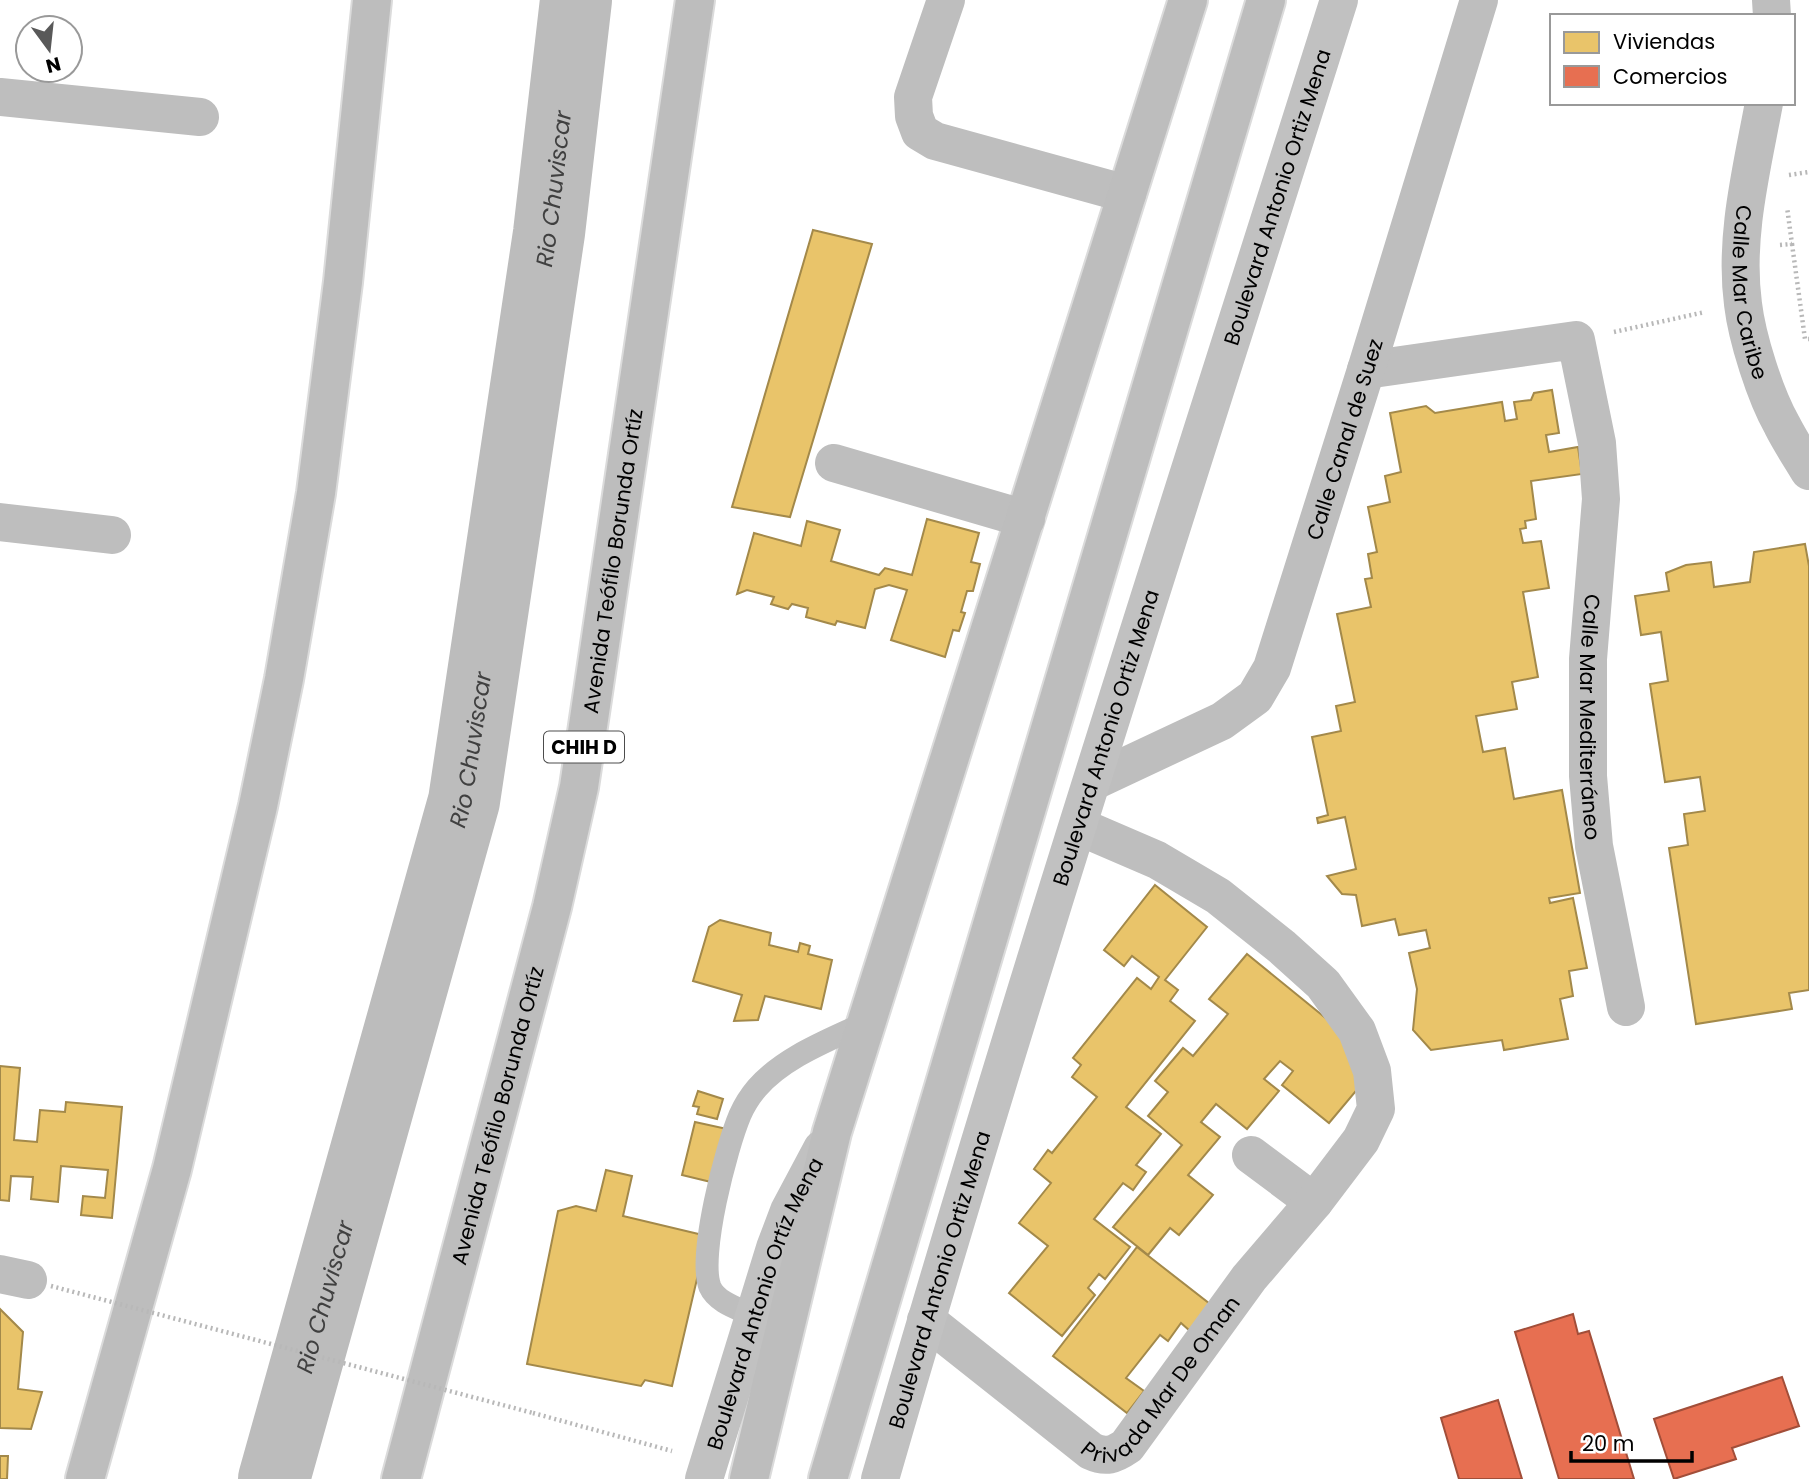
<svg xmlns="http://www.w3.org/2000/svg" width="1809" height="1479" font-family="Poppins,sans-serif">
<rect width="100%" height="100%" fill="#fff"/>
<g fill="#e9c46a" stroke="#a3894a" stroke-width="2">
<polygon points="813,230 872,244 790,517 732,507"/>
<polygon points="1552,390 1559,433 1546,435 1549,452 1578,447 1582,474 1531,481 1536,519 1525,521 1526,528 1520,529 1523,543 1541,541 1549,588 1523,592 1538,677 1512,682 1517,709 1476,716 1483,752 1505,748 1514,799 1562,790 1580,893 1549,898 1550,903 1573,898 1587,968 1569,971 1573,996 1560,999 1568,1039 1504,1050 1502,1040 1431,1050 1413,1030 1417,989 1409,953 1430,948 1426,930 1399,935 1395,919 1362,926 1356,895 1342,894 1327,876 1356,869 1345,817 1318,823 1317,818 1328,815 1312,737 1341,731 1336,706 1355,702 1337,614 1371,607 1365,579 1372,578 1368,554 1377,552 1368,507 1390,502 1385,476 1401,472 1390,413 1426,406 1435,413 1502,402 1505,421 1517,419 1514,402 1531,400 1534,393"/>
<polygon points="927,519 979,533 971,562 980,564 973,591 967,591 961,612 965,613 959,631 953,630 945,657 891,640 907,590 889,585 875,589 865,628 837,621 835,625 806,617 808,608 792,604 788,609 771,604 774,597 747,590 737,594 754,533 801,546 807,521 840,530 831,561 879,575 885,568 912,575"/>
<polygon points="1805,544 1809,566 1809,990 1789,993 1792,1009 1696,1024 1669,848 1688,845 1684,814 1705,811 1700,777 1665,782 1650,684 1668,681 1661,632 1641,635 1635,596 1669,591 1666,573 1686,565 1711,562 1714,587 1750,582 1754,552"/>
<polygon points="1155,885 1207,927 1165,980 1178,990 1170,1001 1195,1021 1126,1107 1161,1134 1136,1165 1146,1172 1133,1190 1123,1183 1094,1219 1130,1247 1105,1279 1099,1274 1088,1288 1095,1295 1062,1336 1009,1293 1048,1246 1019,1223 1051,1183 1034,1169 1048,1150 1052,1153 1097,1097 1072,1077 1081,1065 1073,1058 1137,978 1151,989 1159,977 1132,956 1124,966 1104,950"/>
<polygon points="720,920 771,933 769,945 798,952 800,943 810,946 808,954 832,960 821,1009 765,996 758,1020 734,1021 742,995 693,981 709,927"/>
<polygon points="1247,954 1333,1024 1366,1079 1329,1123 1282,1085 1293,1071 1280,1061 1264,1079 1279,1091 1247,1129 1216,1104 1201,1122 1220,1137 1188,1175 1213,1195 1179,1235 1170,1228 1148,1255 1113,1227 1182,1145 1148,1116 1168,1092 1155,1081 1183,1048 1193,1056 1228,1014 1209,999"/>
<polygon points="0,1066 20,1068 14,1140 37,1142 40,1110 65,1112 66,1102 122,1107 112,1218 81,1215 83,1196 105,1198 108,1170 61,1166 58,1202 31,1199 33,1177 11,1176 9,1201 0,1200"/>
<polygon points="698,1091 723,1099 717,1119 697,1114 699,1107 693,1106"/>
<polygon points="695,1122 727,1129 715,1183 682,1175"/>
<polygon points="606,1170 632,1176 623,1216 707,1236 672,1386 645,1380 641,1386 527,1364 558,1211 576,1206 596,1211"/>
<polygon points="1137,1247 1210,1304 1190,1331 1181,1323 1168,1341 1160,1335 1126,1378 1144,1391 1127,1413 1053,1356"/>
<polygon points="0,1309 23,1332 18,1389 42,1392 31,1429 0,1428"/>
<polygon points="0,1456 8,1456 7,1479 0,1479"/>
</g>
<g fill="#e76f51" stroke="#a24e39" stroke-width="2">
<polygon points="1573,1314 1578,1334 1589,1331 1634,1479 1559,1479 1515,1332"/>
<polygon points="1782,1377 1799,1426 1732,1448 1736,1459 1674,1479 1654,1419"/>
<polygon points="1498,1400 1522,1479 1459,1479 1441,1418"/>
</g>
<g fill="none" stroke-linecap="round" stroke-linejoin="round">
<path stroke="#bcbcbc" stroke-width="72" id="s1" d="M274 1479 464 801 549 233 576 0"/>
<g stroke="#dbdbdb" stroke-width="42">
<g id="primary">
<polyline points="85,1479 172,1169 258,806 284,679 316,493 343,282 372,0"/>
<path id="s8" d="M401 1479 552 907 579 787 695 0"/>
<polyline points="749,1479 832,1132 1188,0"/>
<polyline points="828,1479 1266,0"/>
</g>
</g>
<g stroke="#b8b8b8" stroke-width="4.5" stroke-dasharray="2 3.5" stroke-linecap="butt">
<polyline points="1789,175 1809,172"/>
<polyline points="1792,244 1805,339 1809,339"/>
<polyline points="1780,245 1792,244 1787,207"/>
<polyline points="1614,332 1705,312"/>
<polyline points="533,1413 672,1451"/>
</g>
<path stroke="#bebebe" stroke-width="23" d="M754 1316C740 1309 717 1303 710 1287 698 1256 726 1148 740 1115 744 1106 751 1095 757 1088 785 1056 830 1040 867 1022"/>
<g stroke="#bebebe" stroke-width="38">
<polyline points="946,0 913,97 914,116 920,132 935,141 1127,194"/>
<polyline points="1771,0 1772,16"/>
<polyline points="0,97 200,117"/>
<path id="s2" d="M1764 103C1752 168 1734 237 1743 304 1747 338 1765 395 1782 425 1790 441 1800 456 1809 471"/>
<path id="s3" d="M1366 370 1576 340 1597 443 1601 499 1588 659V776L1594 846 1626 1007"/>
<polyline points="834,463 1026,519"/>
<polyline points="0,522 112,535"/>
<path id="s4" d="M1092 782 1222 721 1255 697 1272 668 1366 370 1479 0"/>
<polyline points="1251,1155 1314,1202"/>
<polyline points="0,1274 28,1280"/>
<path id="s5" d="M926 1320 1091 1451C1106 1458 1114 1455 1127 1446L1249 1278 1314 1202 1361 1140 1376 1109 1372 1071 1357 1031 1323 984 1282 947 1218 896 1157 860 1078 826"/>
</g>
<g stroke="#c1c1c1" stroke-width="38">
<path id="s6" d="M704 1479 775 1248 789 1211 822 1149"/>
<path id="s7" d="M880 1479C1023 983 1184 492 1339 0"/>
</g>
<use href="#primary" stroke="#bdbdbd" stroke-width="38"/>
<polyline stroke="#b8b8b8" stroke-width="4.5" stroke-dasharray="2 3.5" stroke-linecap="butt" points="51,1286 533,1413"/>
</g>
<g text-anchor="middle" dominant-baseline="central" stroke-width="7" stroke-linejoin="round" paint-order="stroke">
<rect fill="#fff" stroke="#4c4c4c" stroke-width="2" x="544" y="731.5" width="80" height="31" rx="5"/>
<g font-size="19" font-weight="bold" fill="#000">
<text x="584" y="747">CHIH D</text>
</g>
<g font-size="21" fill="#000" stroke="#fff">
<text stroke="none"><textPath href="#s7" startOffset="1342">Boulevard Antonio Ortiz Mena</textPath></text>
<text stroke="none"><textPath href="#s2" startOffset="192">Calle Mar Caribe</textPath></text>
<text stroke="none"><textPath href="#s4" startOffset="458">Calle Canal de Suez</textPath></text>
<text stroke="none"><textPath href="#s8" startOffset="943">Avenida Teófilo Borunda Ortíz</textPath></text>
<text stroke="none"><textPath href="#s3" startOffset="592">Calle Mar Mediterráneo</textPath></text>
<text stroke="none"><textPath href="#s7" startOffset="775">Boulevard Antonio Ortiz Mena</textPath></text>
<text stroke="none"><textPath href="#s8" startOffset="376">Avenida Teófilo Borunda Ortíz</textPath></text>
<text stroke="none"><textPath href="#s7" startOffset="208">Boulevard Antonio Ortiz Mena</textPath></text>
<text stroke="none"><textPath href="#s6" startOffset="186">Boulevard Antonio Ortíz Mena</textPath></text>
<text stroke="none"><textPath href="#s5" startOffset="317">Privada Mar De Oman</textPath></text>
</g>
<g font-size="23" font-style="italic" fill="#404040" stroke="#fff">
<text stroke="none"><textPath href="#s1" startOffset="1323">Rio Chuviscar</textPath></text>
<text stroke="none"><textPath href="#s1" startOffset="756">Rio Chuviscar</textPath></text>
<text stroke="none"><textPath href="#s1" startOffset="189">Rio Chuviscar</textPath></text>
</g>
</g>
<rect x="1550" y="14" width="245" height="91" fill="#ffffff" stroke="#999999" stroke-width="2"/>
<rect x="1564" y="32" width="35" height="21" fill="#e9c46a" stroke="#999999" stroke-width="2"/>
<text x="1613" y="49" font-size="21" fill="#000000">Viviendas</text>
<rect x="1564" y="66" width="35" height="21" fill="#e76f51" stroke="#999999" stroke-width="2"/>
<text x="1613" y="84" font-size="21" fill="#000000">Comercios</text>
<g transform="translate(49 49) rotate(165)"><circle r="33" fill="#ffffff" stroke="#999999" stroke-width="2"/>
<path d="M0-5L12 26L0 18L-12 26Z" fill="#595959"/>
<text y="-10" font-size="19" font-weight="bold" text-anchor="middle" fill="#000000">N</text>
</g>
<path d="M1571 1451v10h121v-10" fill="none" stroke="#000000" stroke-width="3.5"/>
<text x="1582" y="1451" font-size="21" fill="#000000" stroke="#ffffff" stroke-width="5" paint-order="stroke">20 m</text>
</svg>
